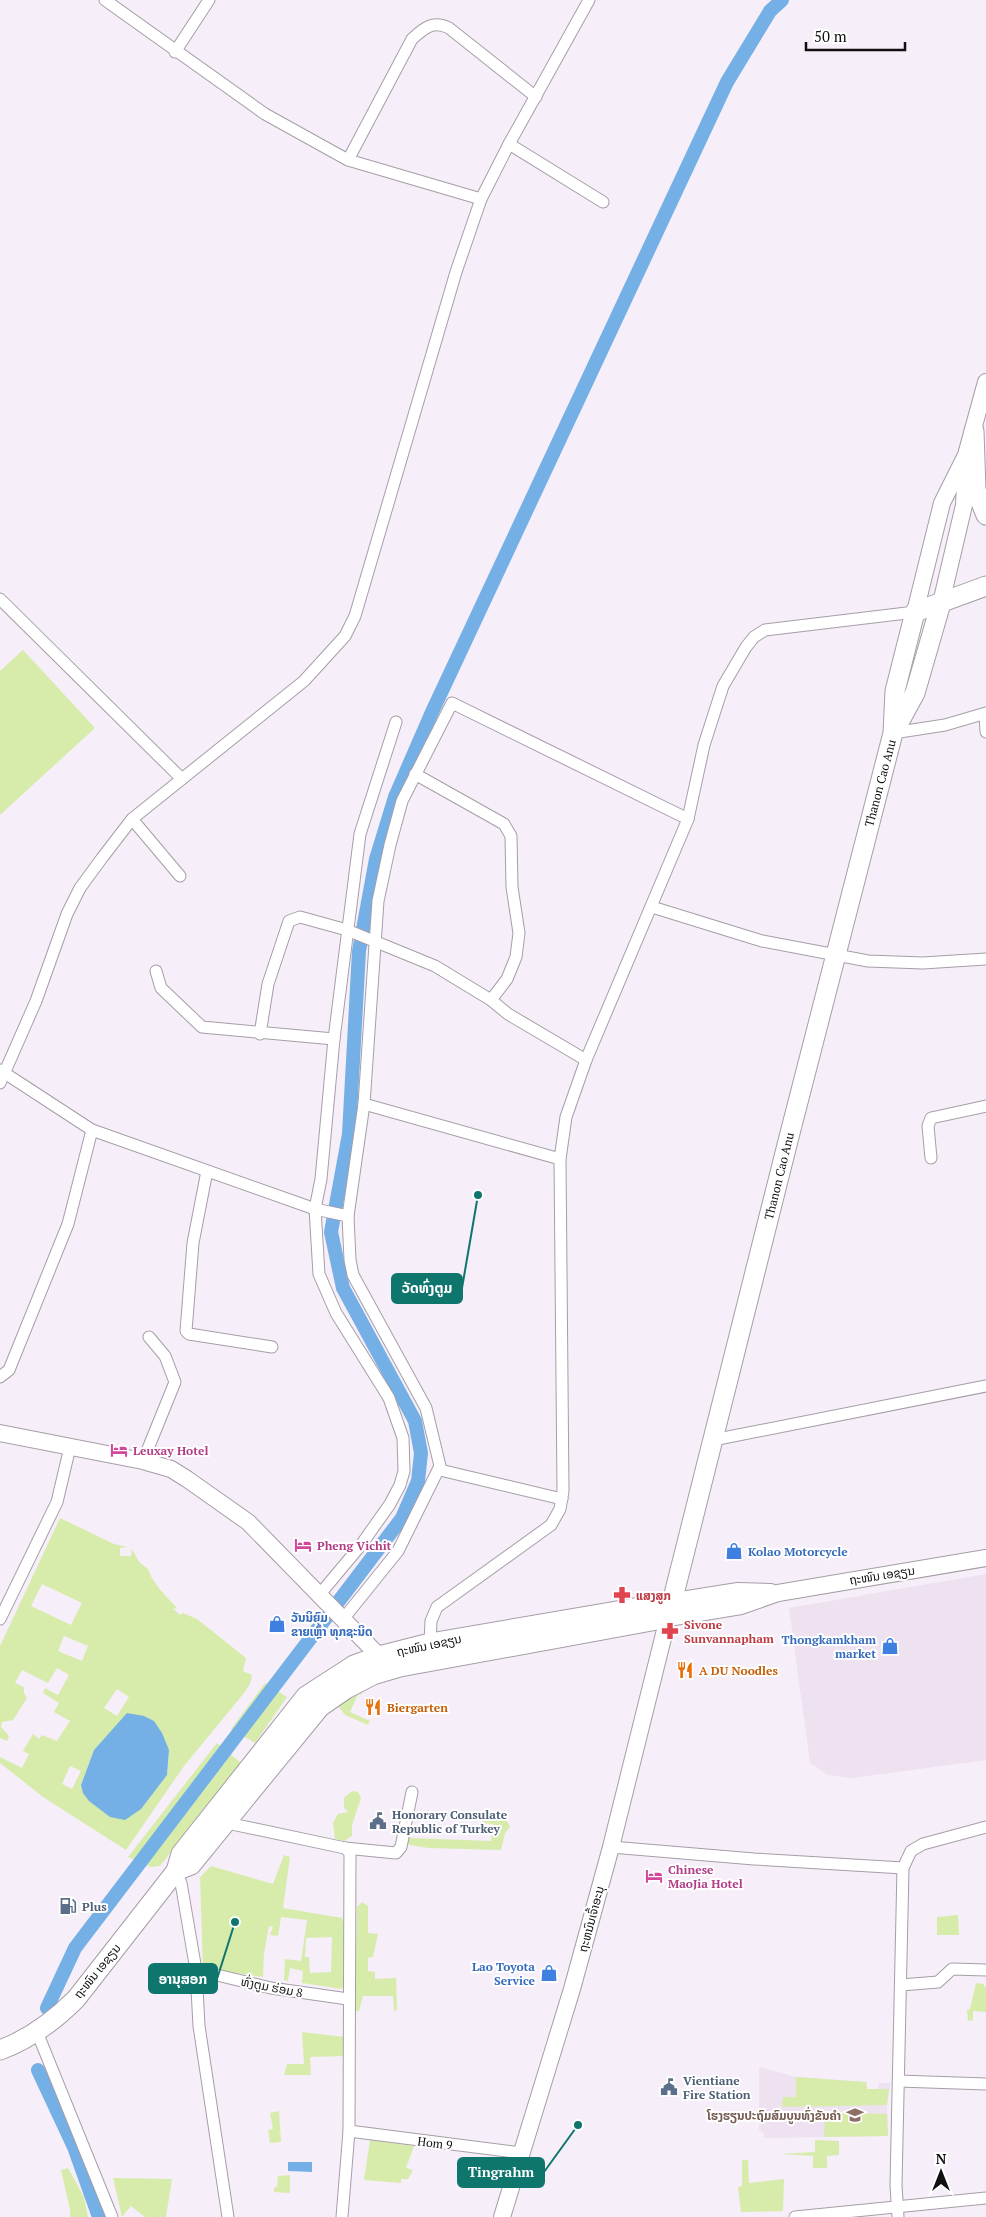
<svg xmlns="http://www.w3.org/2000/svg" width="986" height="2217" font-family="'PT Serif','Noto Sans Lao',serif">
<rect width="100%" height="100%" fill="#f6eef8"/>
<g fill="#eee1f0">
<polygon points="986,1574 986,1760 852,1778 828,1775 810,1763 789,1608"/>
<polygon points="759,2067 796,2077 866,2082 867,2089 878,2089 879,2083 891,2083 887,2105 888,2136 764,2138 764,2133 759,2130"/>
</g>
<g fill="#d7ecab" fill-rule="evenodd">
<polygon points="23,650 95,728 0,815 0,671"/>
<path d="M60 1518 114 1544 127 1547 120 1548V1556H131L132 1549 139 1562 148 1569C152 1583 167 1597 177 1608L173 1609 180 1615 183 1613 197 1619 246 1658 243 1671 252 1675 250 1684 244 1693 184 1766 126 1850 43 1797 0 1763V1757L22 1768 29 1754 23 1751 33 1734 39 1739 42 1735 57 1741 70 1721 54 1712 59 1703 43 1693 45 1688 58 1695 69 1675 57 1668 48 1683 22 1670 15 1683 24 1687V1693L27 1698 13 1720 2 1722 1 1727 9 1736 7 1741 0 1738V1646ZM42 1584 82 1603 71 1625 31 1606ZM64 1636 88 1646 82 1661 58 1651ZM117 1689 129 1697 117 1716 104 1708ZM122 1719 169 1750 167 1775 157 1786 81 1785 94 1750ZM70 1766 81 1771 72 1789 62 1784Z"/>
<polygon points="265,1683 287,1697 255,1743 231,1729"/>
<polygon points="364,1688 361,1695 358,1694 350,1712 370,1721 368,1725 345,1715 338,1706"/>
<polygon points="217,1743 241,1763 160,1866 151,1867 128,1857"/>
<polygon points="352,1791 358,1792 361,1798 352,1825 352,1836 344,1841 335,1839 333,1823 338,1814 348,1812 344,1808 344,1798"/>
<polygon points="485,1815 504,1815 510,1827 505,1833 501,1850 428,1848 400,1843 409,1833 411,1838 491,1841 493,1824 482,1823"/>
<path d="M284 1855 290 1857 283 1908 342 1918 345 1928 344 1985 342 1989 302 1983 303 1971 290 1968 288 1981 284 1980 285 1959 301 1961 307 1920 281 1917 278 1936 270 1935 273 1927 269 1926 264 1953 263 1977 203 1968 200 1877 211 1866 273 1884ZM332 1937 331 1972 310 1973 309 1957H305L306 1938Z"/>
<polygon points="362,1902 368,1906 368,1933 378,1934 373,1957 368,1958 368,1971 375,1972 375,1979 396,1978 397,2010 394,2011 393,1996 363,1996 359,2011 355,2011 357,1907"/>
<polygon points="958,1915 959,1935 937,1935 937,1917"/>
<polygon points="976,1983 984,1984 984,1986 986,1987 986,2012 973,2011 973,2020 968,2021 967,2010 970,2009"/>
<polygon points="302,2032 345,2037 345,2056 310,2057 311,2075 284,2075 287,2064 304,2064"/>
<polygon points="796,2077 866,2082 867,2089 889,2089 887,2105 782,2107 783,2097 796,2097"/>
<polygon points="279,2111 281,2142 270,2143 268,2130 273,2129 270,2113"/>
<polygon points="825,2112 887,2114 888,2136 824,2137"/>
<polygon points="370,2140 414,2146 406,2168 413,2170 408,2179 401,2179 401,2183 364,2180"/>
<polygon points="815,2140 839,2141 839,2155 827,2156 827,2168 813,2168 813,2156 780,2154 815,2152"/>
<polygon points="742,2160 748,2160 749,2183 784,2179 783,2211 741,2212 738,2187 742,2186"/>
<polygon points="68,2168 84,2197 88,2217 70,2217 70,2210 61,2170"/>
<polygon points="290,2175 290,2193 274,2192 274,2188 277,2187 278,2176"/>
<polygon points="113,2178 172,2179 166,2217 145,2217 131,2206 122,2217"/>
</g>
<g fill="#74b0e6">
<polygon points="127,1713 144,1716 154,1721 162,1733 169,1750 167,1775 141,1809 125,1820 110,1817 89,1801 83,1793 81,1785 94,1750"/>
<polygon points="288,2162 312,2162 312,2172 288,2171"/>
</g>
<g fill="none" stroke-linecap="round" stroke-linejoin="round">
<g stroke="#74b0e6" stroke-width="14">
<polyline points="47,2008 75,1948 402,1518 418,1481 421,1453 415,1421 343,1288 331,1232 349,1134 359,951 376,859 395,797 432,712 727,82 770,11 782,0"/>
<polyline points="38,2070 74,2147 99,2217"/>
</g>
<g stroke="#a69ea7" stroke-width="13">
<g id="street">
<polyline points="105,0 265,114 348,160 481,199"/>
<polyline points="175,52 209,0"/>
<polyline points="509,144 603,202"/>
<path d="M348 160 412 39C424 28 433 20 449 28L536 97"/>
<polyline points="0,599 182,779"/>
<polyline points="985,714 986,732"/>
<polyline points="893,733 945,725 986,713"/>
<polyline points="415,774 504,824 511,836 512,887 519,933 516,957 507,979 491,1000"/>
<polyline points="132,819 180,876"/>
<polyline points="652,907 762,941 868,961 923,963 986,959"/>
<polyline points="156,971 161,988 202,1027 334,1039"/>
<polyline points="260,1034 268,984 289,921 300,917 347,930 435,966 491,1000 508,1014 586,1060"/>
<polyline points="0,1070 92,1130 315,1209 348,1216"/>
<polyline points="0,1083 36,1001 67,914 80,888 102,858 132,819 304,681 345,636 355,616 456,272 481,199 509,144 589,0"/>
<polyline points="364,1104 560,1159"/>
<polyline points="931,1158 928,1126 931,1118 986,1106"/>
<polyline points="207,1171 193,1243 186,1331 189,1334 272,1347"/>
<polyline points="0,1377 9,1370 68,1224 92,1130"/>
<polyline points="713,1440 986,1386"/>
<polyline points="143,1461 175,1382 165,1356 149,1337"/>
<polyline points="440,1470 562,1499"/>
<polyline points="320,1594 361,1545 390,1504 400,1485 404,1471 403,1438 389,1398 336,1313 319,1274 315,1209 321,1179 334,1039 360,834 396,722"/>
<polyline points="344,1618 398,1551 440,1466 426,1408 353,1275 350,1260 348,1216 364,1104 378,901 390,845 402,801 452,703 688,819"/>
<polyline points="0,1619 57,1502 70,1447"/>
<polyline points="430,1643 431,1621 437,1607 551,1525 560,1509 563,1491 560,1159 566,1117 586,1060 688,819 704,745 723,686 746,647 754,637 765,630 915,612"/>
<polyline points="227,1823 345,1848 350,1853 349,2131 342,2217"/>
<polyline points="611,1847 754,1859 903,1868"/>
<polyline points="345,1848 396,1853 401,1847 412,1792"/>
<polyline points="176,1871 181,1883 196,1970 199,2026 228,2217"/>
<polyline points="196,1970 271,1988 348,1999"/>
<polyline points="901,1985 938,1982 952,1969 986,1970"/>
<polyline points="37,2032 112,2217"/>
<polyline points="899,2081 986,2084"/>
<polyline points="349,2131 522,2153"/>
<polyline points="795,2217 986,2198"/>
<polyline points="898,2217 896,2185 903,1868 911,1851 923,1844 986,1827"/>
</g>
</g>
<g stroke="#a69ea7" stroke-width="18">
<g id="secondary">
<polyline points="941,603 964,505 966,462"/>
<polyline points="915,612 942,503 966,455 986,382"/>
<polyline points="0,1433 143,1461 171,1469 187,1479 248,1522 379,1656"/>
<polyline points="675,1601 738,1591 771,1592"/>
<polyline points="502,2217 572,1989 611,1847 668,1618 741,1606 778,1593 986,1558"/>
</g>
</g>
<g stroke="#a69ea7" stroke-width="21">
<g id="primary">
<polyline points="974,431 976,490 986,515"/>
<polyline points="896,728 915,693 941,603"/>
<polyline points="176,1871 191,1865 320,1707 346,1689 373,1675 400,1667 668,1618 789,1137 893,733 895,691 915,612 986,586"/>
<path d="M0 2050C30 2039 54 2021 76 1999L176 1871 181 1854 306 1696 354 1665 379 1656 430 1643 675 1601"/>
</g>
</g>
<use href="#street" stroke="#fff" stroke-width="11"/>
<use href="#secondary" stroke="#fff" stroke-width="16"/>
<use href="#primary" stroke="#fff" stroke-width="19"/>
</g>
<defs>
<g id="hotel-bare" transform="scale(1.35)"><path d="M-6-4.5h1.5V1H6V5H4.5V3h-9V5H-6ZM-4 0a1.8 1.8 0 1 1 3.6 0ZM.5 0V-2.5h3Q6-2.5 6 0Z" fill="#d1479c" stroke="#fff" stroke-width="2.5" paint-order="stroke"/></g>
<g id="shop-bare" transform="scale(1.35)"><path d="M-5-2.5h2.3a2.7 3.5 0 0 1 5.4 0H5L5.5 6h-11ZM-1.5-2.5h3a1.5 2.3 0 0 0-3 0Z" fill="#3f7fe0" stroke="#fff" stroke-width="2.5" paint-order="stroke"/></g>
<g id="pharmacy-bare" transform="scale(1.35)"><path d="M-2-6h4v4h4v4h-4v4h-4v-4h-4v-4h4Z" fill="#e0444e" stroke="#fff" stroke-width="2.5" paint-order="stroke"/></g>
<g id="restaurant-bare" transform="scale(1.35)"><path d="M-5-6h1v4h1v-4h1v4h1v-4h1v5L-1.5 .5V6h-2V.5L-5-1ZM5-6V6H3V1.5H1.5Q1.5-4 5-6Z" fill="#e8710a" stroke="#fff" stroke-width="2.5" paint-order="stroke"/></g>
<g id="civic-bare" transform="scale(1.35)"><path d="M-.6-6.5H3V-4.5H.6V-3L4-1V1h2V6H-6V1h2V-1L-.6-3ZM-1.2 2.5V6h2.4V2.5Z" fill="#5c6f8a" stroke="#fff" stroke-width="2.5" paint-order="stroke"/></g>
<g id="fuel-bare" transform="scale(1.35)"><path d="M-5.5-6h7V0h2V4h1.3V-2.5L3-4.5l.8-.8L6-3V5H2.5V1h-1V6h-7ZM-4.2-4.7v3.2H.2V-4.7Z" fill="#5c6f8a" stroke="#fff" stroke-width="2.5" paint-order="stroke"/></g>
<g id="school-bare" transform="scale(1.35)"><path d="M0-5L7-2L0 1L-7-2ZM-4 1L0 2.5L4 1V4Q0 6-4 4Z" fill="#8d6e63" stroke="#fff" stroke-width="2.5" paint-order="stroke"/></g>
</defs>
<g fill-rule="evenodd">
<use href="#hotel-bare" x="119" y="1450"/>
<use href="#hotel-bare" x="303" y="1545"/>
<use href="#shop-bare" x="734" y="1551"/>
<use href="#pharmacy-bare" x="622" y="1595"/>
<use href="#shop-bare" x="277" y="1624"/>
<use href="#pharmacy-bare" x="670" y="1631"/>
<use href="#shop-bare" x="890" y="1646"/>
<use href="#restaurant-bare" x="685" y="1670"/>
<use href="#restaurant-bare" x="373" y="1707"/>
<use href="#civic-bare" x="378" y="1821"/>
<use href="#hotel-bare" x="654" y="1876"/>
<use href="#fuel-bare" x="68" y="1906"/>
<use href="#shop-bare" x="549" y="1973"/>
<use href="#civic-bare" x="669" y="2087"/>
<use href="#school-bare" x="855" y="2115"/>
</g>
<g text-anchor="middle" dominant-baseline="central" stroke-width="4" stroke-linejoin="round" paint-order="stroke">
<g font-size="12" fill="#120f12" stroke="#fff">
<text transform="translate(880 783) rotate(-75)">Thanon Cao Anu</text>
<text transform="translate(779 1176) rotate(-76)">Thanon Cao Anu</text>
<text transform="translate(882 1575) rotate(-9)">ຖະໜົນ ເອຊຽນ</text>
<text transform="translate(429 1645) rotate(-12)">ຖະໜົນ ເອຊຽນ</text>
<text transform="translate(591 1919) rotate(-75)">ຖະຫນົນເຈົ້າອະນຸ</text>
<text transform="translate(97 1971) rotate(-51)">ຖະໜົນ ເອຊຽນ</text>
<text transform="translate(272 1987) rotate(11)">ທົ່ງຕູມ ຮ່ອມ 8</text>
<text transform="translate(435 2143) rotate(7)">Hom 9</text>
</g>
<g font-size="12" font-weight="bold" fill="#b23c85" stroke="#fff" text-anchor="start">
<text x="133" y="1450">Leuxay Hotel</text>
<text x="317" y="1545">Pheng Vichit</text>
<text x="668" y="1869">Chinese<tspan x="668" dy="14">MaoJia Hotel</tspan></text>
</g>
<g font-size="12" font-weight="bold" fill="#366cbe" stroke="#fff" text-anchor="start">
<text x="748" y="1551">Kolao Motorcycle</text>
<text x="291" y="1617">ວັນນິຍົມ<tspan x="291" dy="14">ຂາຍເຫຼົ້າ ທຸກຊະນິດ</tspan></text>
<text x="876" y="1639" text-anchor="end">Thongkamkham<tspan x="876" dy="14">market</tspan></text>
<text x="535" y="1966" text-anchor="end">Lao Toyota<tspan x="535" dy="14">Service</tspan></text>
</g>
<g font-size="12" font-weight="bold" fill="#be3a42" stroke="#fff" text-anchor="start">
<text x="636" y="1595">ແສງສູກ</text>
<text x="684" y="1624">Sivone<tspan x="684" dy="14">Sunvannapham</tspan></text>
</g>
<g font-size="12" font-weight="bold" fill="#c56008" stroke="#fff" text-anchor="start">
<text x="699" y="1670">A DU Noodles</text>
<text x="387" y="1707">Biergarten</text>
</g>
<g font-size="12" font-weight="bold" fill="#4e5e75" stroke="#fff" text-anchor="start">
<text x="392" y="1814">Honorary Consulate<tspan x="392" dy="14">Republic of Turkey</tspan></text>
<text x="82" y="1906">Plus</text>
<text x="683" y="2080">Vientiane<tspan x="683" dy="14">Fire Station</tspan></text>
</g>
<g font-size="12" font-weight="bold" fill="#785e54" stroke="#fff" text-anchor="end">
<text x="841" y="2115">ໂຮງຮຽນປະຖົມສົມບູນທົ່ງຂັນຄຳ</text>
</g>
</g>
<path fill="none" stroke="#0f766e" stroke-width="2" d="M478 1195L462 1288M235 1922L217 1979M578 2125L544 2172"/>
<g fill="#0f766e" stroke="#fff" stroke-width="2">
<circle cx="478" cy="1195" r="5"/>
<circle cx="235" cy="1922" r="5"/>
<circle cx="578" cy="2125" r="5"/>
</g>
<g fill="#0f766e" stroke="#0f766e" stroke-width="2">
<rect x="392" y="1274" width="70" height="29" rx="5"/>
<rect x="149" y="1964" width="68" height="29" rx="5"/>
<rect x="458" y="2158" width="86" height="29" rx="5"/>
</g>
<g font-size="14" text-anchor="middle" font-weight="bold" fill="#fff">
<text x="427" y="1293">ວັດທົ່ງຕູມ</text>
<text x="183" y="1984">ອານຸສອກ</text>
<text x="501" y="2177">Tingrahm</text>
</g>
<g transform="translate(941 2172)" stroke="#ffffff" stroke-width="4" paint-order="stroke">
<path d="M0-4L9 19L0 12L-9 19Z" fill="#120f12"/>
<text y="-8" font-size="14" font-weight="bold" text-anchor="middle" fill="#120f12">N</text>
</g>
<path d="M806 42v8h99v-8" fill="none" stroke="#120f12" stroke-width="2.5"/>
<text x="814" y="42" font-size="15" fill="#120f12" stroke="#ffffff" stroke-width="4" paint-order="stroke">50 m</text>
</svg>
